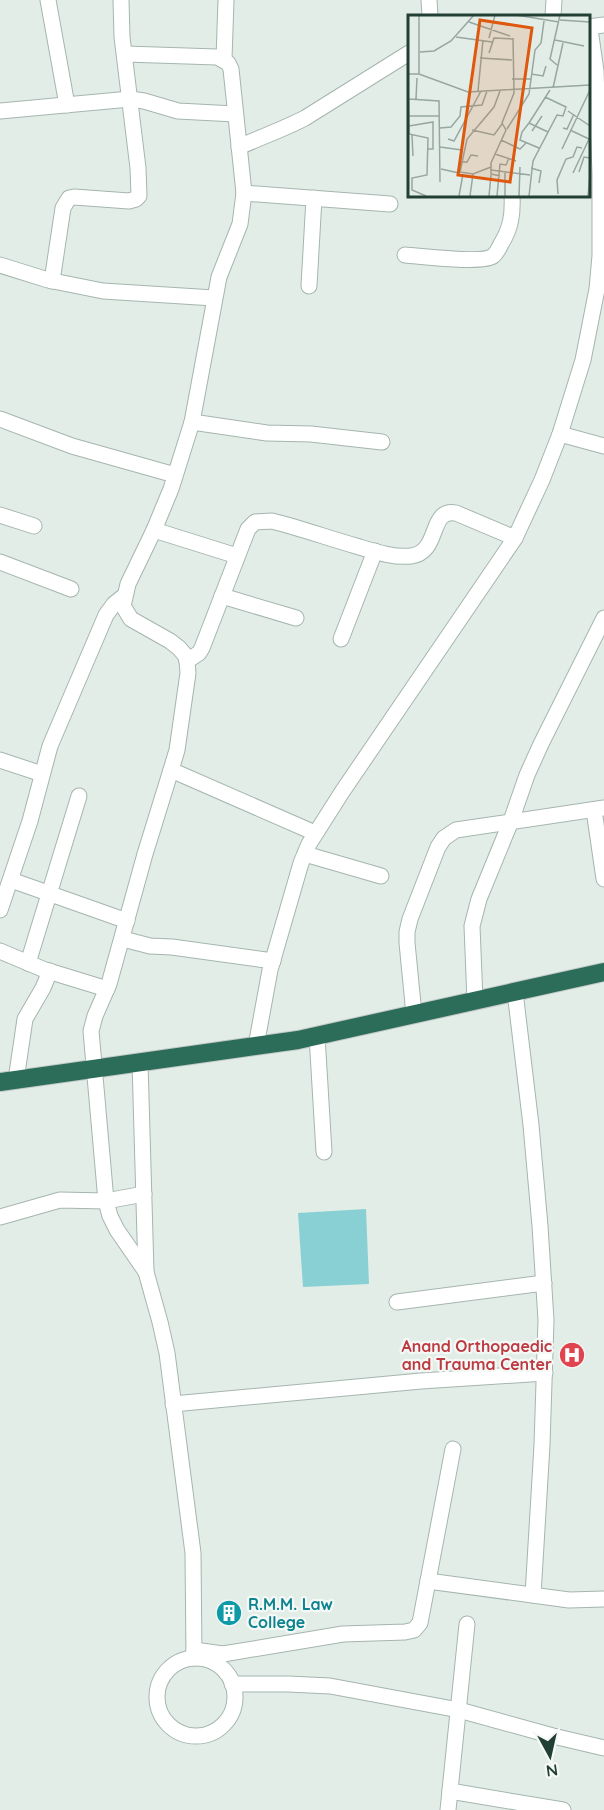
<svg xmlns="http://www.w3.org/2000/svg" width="604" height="1810" font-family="Quicksand,sans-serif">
<rect width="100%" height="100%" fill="#e3ede8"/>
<polygon fill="#89d0d4" points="366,1209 369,1284 303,1287 298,1213"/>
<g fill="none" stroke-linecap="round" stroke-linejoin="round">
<g stroke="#a5b5af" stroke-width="17">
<g id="minor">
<polyline points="48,0 67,105"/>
<polyline points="429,0 430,16"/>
<polyline points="553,16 554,0"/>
<polyline points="588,27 604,25"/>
<polyline points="125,54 217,57 228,63 231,69 244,193 240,224 219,277 192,422 171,489 154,530 128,584 123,606 131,619 170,641 179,648 185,655 187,661 188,673 177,750 171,770 145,854 109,984 95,1016 91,1031 106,1201 110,1216 117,1230 146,1272 160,1322 167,1353 193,1553 194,1658"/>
<polyline points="224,59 226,0"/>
<polyline points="0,111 130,99 144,101 178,111 235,114"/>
<path d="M239 147C261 137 284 129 305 118L409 53"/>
<polyline points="244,193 390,204"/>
<path d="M405 255C421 256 483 264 493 256 497 253 499 248 501 244 511 228 513 214 512 195"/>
<polyline points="0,265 48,280 103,291 214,298"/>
<polyline points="52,281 63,208 69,198 74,197 129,201 136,199 139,196 138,168 122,37 121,0"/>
<polyline points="309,286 314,198"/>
<polyline points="0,419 72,446 175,475"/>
<polyline points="192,422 267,433 311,434 382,442"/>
<polyline points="560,434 604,446"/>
<polyline points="0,515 34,526"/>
<polyline points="154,530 237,556"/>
<polyline points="0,562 71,589"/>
<polyline points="222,596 296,618"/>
<polyline points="341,639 375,551"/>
<path d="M187 661 199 653 202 648 248 529 255 522 272 521C300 528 328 538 356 546 373 551 393 558 411 556 441 552 428 508 456 513L515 538"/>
<polyline points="0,760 42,774"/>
<polyline points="171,770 315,833"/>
<polyline points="594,810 604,879"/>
<polyline points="305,854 381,876"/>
<polyline points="11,880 127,921"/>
<polyline points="0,910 30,821 50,746 106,615 114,604 124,596"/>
<polyline points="123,939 150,946 172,947 273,961"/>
<polyline points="0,951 45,970 107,989"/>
<polyline points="28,963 79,796"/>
<polyline points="515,992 531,1125 540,1226 546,1320 542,1445 533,1595"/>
<polyline points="475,1001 472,926 479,899 511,821 527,775 541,744 604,618"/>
<polyline points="414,1014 407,943 407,932 410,919 438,847 444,838 456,830 604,808"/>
<polyline points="317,1036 324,1152"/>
<polyline points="256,1046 270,970 301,863 309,844 342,792 515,538 542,480 560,434 583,360 597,289 600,256 600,173 596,71 591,36 588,29"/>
<polyline points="140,1062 146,1272"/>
<polyline points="16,1080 25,1019 43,988 50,971"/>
<polyline points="0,1217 60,1200 106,1201 144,1194"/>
<polyline points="397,1302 544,1283"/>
<polyline points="173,1404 421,1381 545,1373"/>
<polyline points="428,1581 569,1600 604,1599"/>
<polyline points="194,1650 223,1654 343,1634 405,1632 414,1630 420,1623 453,1449"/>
<circle cx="196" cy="1697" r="39"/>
<polyline points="232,1684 288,1684 330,1686 459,1710 553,1736 604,1748"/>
<polyline points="450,1791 563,1810"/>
<polyline points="448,1810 467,1624"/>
</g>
</g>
<g stroke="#c1c9c6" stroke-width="20">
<polyline id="highway" points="0,1082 298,1040 604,972"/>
</g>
<use href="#minor" stroke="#fff" stroke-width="15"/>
<use href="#highway" stroke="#2c6d59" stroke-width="18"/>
</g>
<defs>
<g id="hospital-disc" transform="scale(1.35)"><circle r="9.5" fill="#e0444e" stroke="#f4f9f6"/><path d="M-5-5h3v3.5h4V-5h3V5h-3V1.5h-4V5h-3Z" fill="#fff"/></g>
<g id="building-disc" transform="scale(1.35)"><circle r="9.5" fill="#0f9aa8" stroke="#f4f9f6"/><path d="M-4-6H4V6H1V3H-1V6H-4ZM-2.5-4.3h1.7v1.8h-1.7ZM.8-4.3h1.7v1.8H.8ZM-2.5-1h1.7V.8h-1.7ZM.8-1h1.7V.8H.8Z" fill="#fff"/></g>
</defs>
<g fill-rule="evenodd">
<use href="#hospital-disc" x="572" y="1355"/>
<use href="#building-disc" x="229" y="1613"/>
</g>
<g text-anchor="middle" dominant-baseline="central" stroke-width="4.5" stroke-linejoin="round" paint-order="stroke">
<g font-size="16" font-weight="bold" fill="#be3a42" stroke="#f4f9f6" text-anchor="end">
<text x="552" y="1346">Anand Orthopaedic<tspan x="552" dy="18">and Trauma Center</tspan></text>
</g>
<g font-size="16" font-weight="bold" fill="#0d838f" stroke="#f4f9f6" text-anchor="start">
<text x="248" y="1604">R.M.M. Law<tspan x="248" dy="18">College</tspan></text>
</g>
</g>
<g transform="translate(408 15)">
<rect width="182" height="182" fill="#e3ede8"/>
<path fill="none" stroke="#96a7a0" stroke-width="1.5" d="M11 0V59M108 0 151 7M152 5 182 7M61 7 102 21M48 22 84 27M81 23 87 0M147 25 176 31M12 37 26 36 43 26 66 0M81 38 86 23 105 24M72 43 104 45M149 50 142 44 152 0M0 59 1 119 20 123 19 160 4 163V175L18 181M0 59H11L60 77 182 70M123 59 135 61 138 51M104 64H123M145 73 155 28M70 76 75 25M1 84 31 86 32 167M8 84 9 63M160 96 182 111M1 101H31M121 108 142 75M1 111 25 107V134H19M32 113 43 112 52 101 53 92 74 90 79 76M155 113 159 114 166 99M99 114 121 79 127 35 133 28 136 6M64 115 86 120 94 109M162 115 181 124M124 116 134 101M4 120 5 141M40 124 46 126 73 76M93 125 112 134 118 128M32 132 54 135M131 133 112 125 114 117 121 108 140 117M154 134 182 75M87 139 108 146M52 147H59L63 140 70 141M83 152 65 159 52 157 59 124 86 92 92 76M123 153 133 156 131 168M33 154 51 158M83 155 122 160M171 157 176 142 182 143M165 158 182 122M92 161 83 159V148L98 115 94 108 106 78 105 23M150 179 149 165 158 144 165 142 169 132 174 133M51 181 55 159M62 181 65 159M81 181 83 160M89 181 92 149 98 150 101 143M97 181V158M111 181 112 152M121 181 125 146 149 100 155 101 158 92 137 82M180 181 182 160"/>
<path fill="#de580e" fill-opacity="0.15" stroke="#de580e" stroke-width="3" d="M72 5 124 13 102 167 50 160Z"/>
<rect width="182" height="182" fill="none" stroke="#223f35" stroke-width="3"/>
</g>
<g transform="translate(550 1756) rotate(172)" stroke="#f4f9f6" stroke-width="4.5" paint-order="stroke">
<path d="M0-4.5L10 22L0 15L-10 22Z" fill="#223f35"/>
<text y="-9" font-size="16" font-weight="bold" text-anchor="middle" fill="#223f35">N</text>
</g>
</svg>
